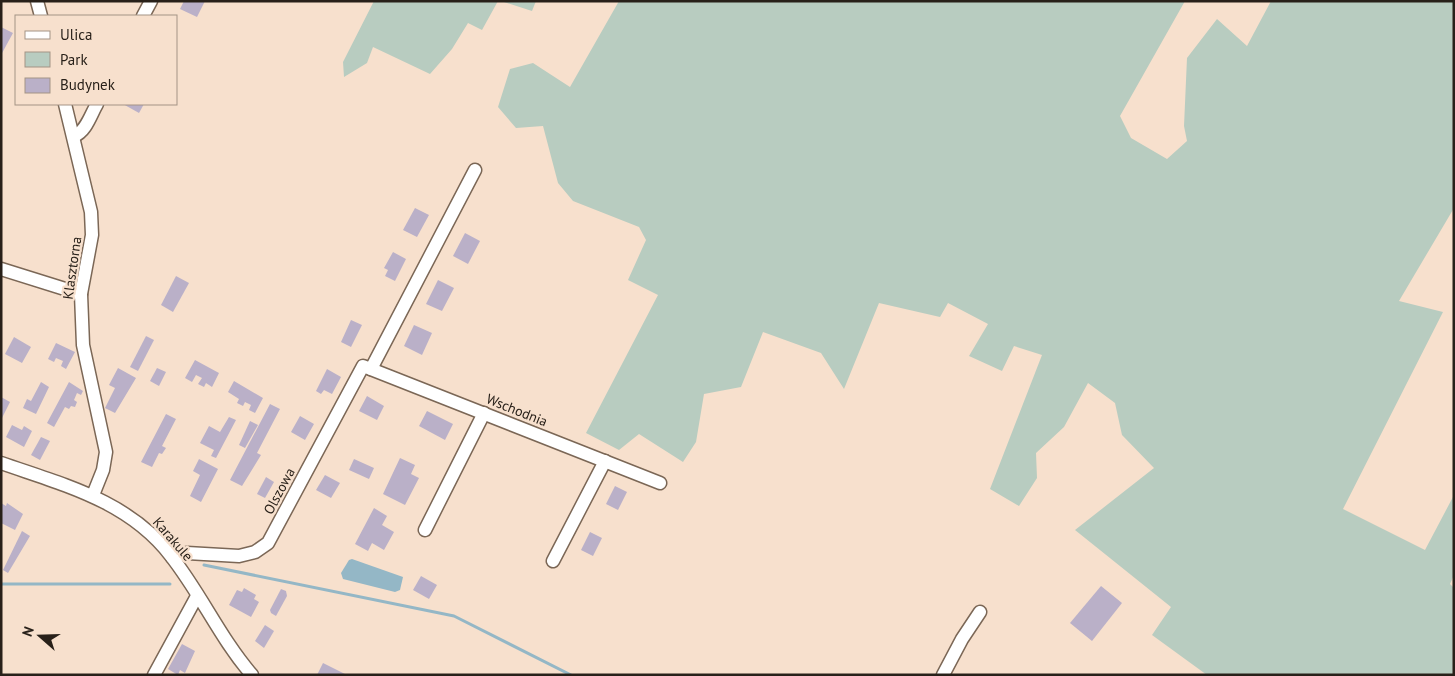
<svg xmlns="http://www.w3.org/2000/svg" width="1455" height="676" font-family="'PT Sans',sans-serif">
<rect width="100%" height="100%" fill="#f7e0cd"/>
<g fill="#b8ccc0">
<polygon points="374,1 498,1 482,30 468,23 452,49 430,74 373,47 367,63 344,77 343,62"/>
<polygon points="501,1 536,1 532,11"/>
<polygon points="619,1 1185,1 1120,116 1131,138 1167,159 1187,141 1184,126 1187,58 1217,19 1247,46 1271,1 1454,1 1454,208 1399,301 1443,312 1343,509 1425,550 1454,495 1454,575 1450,584 1454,588 1454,675 1207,675 1152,635 1171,607 1075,530 1154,468 1122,435 1115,403 1088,383 1064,427 1036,453 1037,478 1019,506 990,489 1042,355 1014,346 1002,371 969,356 988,324 948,303 940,317 879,303 844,389 821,353 763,332 741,387 704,394 696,442 683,462 639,434 619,450 586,433 658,295 628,280 646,240 639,227 573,201 558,183 543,126 516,128 498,107 510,69 533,63 570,87"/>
</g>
<polygon fill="#94b7c6" points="352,559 403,577 400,590 395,592 343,579 341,573 349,560"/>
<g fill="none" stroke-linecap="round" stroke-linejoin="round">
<g stroke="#94b7c6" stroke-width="3">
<polyline points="204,565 454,616 571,675"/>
<polyline points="1,584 170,584"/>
</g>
</g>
<g fill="#bab0c8">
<polygon points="184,1 205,1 197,17 180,9"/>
<polygon points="1,27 13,33 1,55"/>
<polygon points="123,104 144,104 139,113"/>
<polygon points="415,208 429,215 417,237 403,230"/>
<polygon points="465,233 480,241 468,264 453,256"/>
<polygon points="393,252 406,259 395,281 385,276 388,270 384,268"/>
<polygon points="176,276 189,283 173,312 161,305"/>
<polygon points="438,280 454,288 442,311 426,304"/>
<polygon points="351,320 362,325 351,347 341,342"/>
<polygon points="414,325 432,333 422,355 404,346"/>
<polygon points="146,336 154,340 138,371 130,367"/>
<polygon points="14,337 31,347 22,363 5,354"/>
<polygon points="56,343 75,352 66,369 61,366 63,361 56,358 54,362 48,359"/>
<polygon points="195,360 219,373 212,387 206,383 204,387 198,384 202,378 196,375 192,382 185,378"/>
<polygon points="118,368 136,378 115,413 105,408 115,388 109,385"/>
<polygon points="157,368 166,372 159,386 150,381"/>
<polygon points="327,369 341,377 332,394 324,390 321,394 316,391"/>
<polygon points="234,381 263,398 255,413 249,410 251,405 245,402 243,406 237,403 239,399 228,392"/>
<polygon points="41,382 49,387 36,414 23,408 27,399 31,401"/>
<polygon points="69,382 83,391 81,395 77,393 74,400 77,402 75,407 71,406 69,409 65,407 54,427 47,423"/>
<polygon points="367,396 384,406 377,420 359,411"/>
<polygon points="1,397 10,402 1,420"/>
<polygon points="270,404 280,409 257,453 261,455 242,486 230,480"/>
<polygon points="427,411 453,424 445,440 419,426"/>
<polygon points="166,414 176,419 162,446 166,448 162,454 159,453 152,467 141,462"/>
<polygon points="300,416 314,424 305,440 291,432"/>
<polygon points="229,417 236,420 216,458 211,456 214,450 200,443 209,426 220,432"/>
<polygon points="250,421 258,425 245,448 239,445"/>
<polygon points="12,425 22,430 24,426 32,431 24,447 6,437"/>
<polygon points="41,437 50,441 40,460 31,455"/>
<polygon points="400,458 415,465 411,474 419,478 405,505 383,494"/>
<polygon points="199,459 218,469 201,502 190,496 200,475 193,471"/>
<polygon points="354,459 374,468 369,479 349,470"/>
<polygon points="325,475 340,483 331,498 316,490"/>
<polygon points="266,477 274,482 265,498 257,494"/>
<polygon points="615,486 627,492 618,510 606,504"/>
<polygon points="1,503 6,506 7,503 23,514 15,530 1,523"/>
<polygon points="374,508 387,516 382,525 394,532 384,550 372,543 368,551 355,544"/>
<polygon points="22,531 30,536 8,573 3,570"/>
<polygon points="590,532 602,538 593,556 581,550"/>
<polygon points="421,576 437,585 429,599 413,590"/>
<polygon points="1101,586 1122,603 1092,641 1070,623"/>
<polygon points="244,588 256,595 254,599 259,602 251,617 229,605 237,590 242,592"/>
<polygon points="281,589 286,591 287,596 276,616 271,613 270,610"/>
<polygon points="265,625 274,631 264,648 255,641"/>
<polygon points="182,644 195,651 185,673 180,670 178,675 168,669"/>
<polygon points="323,663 347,675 317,675"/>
</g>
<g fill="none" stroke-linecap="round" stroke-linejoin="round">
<g stroke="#7b6756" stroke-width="15">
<g id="minor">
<polyline points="37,1 41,16"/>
<polyline points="143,16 151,1"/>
<polyline points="65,104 91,212 92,235 81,294 83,345 106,452 103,470 93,495"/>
<path d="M74 136C86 132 91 114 97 104"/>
<polyline points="1,269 81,294"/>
<polyline points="371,369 475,170"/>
<path d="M1 463C64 485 129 501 171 556 201 594 220 638 252 675"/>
<polyline points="425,530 484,413"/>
<polyline points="172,557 187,553 239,556 255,552 268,543 363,366 660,483"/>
<polyline points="553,561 605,461"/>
<polyline points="154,675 197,596"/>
<polyline points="943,675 962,639 980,612"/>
</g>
</g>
<use href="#minor" stroke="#fff" stroke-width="12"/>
</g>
<g text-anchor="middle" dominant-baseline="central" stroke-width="4.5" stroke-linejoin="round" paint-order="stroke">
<g font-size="14" fill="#282019" stroke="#f7e0cd">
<text transform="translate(72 268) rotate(-82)">Klasztorna</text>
<text transform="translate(517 410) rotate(22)">Wschodnia</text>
<text transform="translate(279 491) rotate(-62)">Olszowa</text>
<text transform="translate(173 539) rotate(49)">Karakule</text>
</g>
</g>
<rect width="1455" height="676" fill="none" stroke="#282019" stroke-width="5"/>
<rect x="15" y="15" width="162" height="90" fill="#f7e0cd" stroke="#a49385"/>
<rect x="25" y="31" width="25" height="8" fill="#ffffff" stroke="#a49385"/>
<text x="60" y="40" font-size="15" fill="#282019">Ulica</text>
<rect x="25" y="52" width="25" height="15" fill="#b8ccc0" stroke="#a49385"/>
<text x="60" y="65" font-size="15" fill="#282019">Park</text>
<rect x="25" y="78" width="25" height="15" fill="#bab0c8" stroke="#a49385"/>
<text x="60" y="90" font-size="15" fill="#282019">Budynek</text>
<g transform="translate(40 636) rotate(290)" stroke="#f7e0cd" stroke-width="4" paint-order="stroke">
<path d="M0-4L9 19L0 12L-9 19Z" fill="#282019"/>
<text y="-8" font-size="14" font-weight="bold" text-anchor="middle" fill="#282019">N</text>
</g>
</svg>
